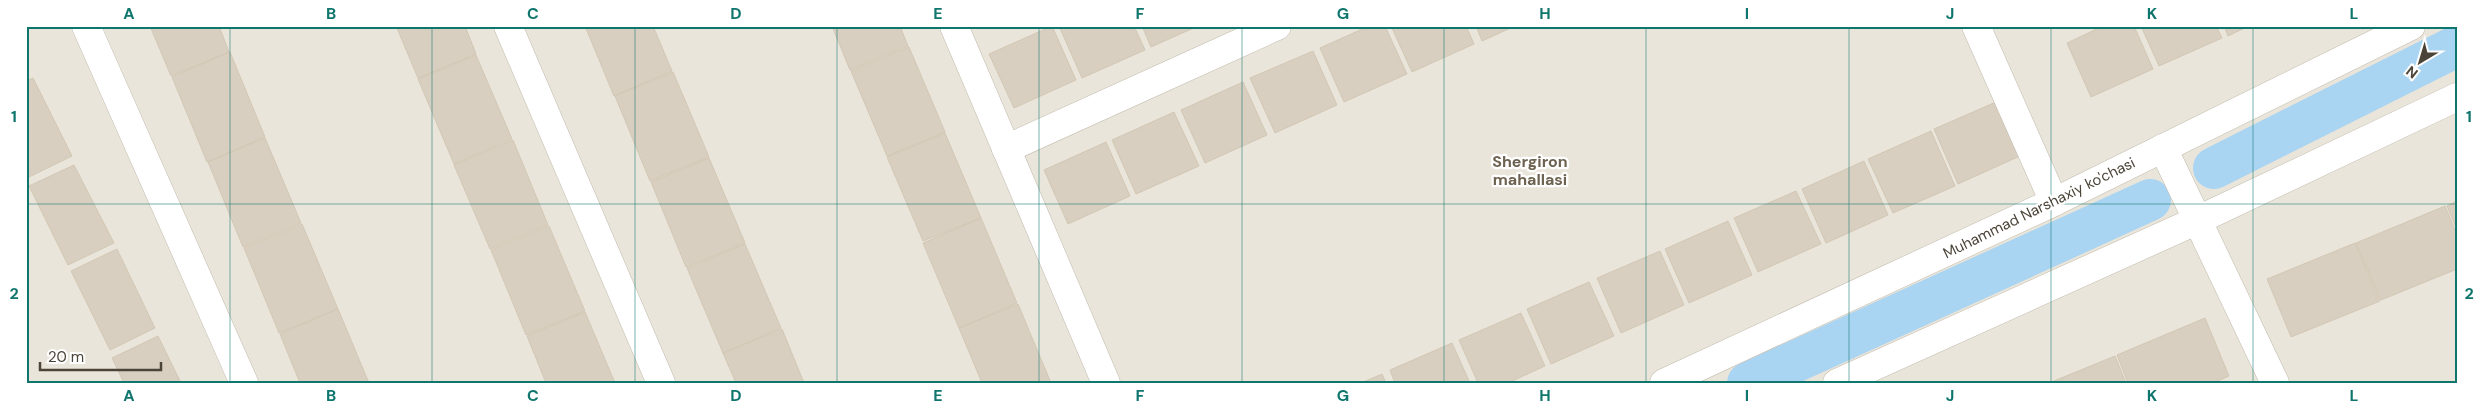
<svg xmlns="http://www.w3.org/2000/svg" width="2483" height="409" font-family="'DM Sans',sans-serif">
<rect width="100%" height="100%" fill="#f6f3ec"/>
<rect fill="#eae5da" x="26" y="26" width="2431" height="357"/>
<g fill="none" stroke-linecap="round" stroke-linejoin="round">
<g stroke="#a9d4f2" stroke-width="42">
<polyline points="2214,168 2457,46"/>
<polyline points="1748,383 2150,200"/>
</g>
</g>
<g fill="#d8cfc1" stroke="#d3c7b4">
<polygon points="150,26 219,26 229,52 171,76"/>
<polygon points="396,26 465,26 476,54 418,78"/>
<polygon points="585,26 653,26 672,71 614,96"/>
<polygon points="832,26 900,26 908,46 850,70"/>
<polygon points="1052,26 1076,80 1014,108 989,54"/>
<polygon points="1059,26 1134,26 1145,50 1082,78"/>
<polygon points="1142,26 1198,26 1151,47"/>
<polygon points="1369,26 1385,26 1407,74 1344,102 1320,48"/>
<polygon points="1391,26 1466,26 1474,44 1412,72"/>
<polygon points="1476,26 1515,26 1482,41"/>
<polygon points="2103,26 2134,26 2153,69 2091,97 2067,43"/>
<polygon points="2141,26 2216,26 2222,38 2159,66"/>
<polygon points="2224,26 2249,26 2228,36"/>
<polygon points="909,47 945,132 887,156 851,71"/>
<polygon points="1313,51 1337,105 1275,133 1250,78"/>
<polygon points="230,52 265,137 207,162 172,77"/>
<polygon points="476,55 512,139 454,164 418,79"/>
<polygon points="673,72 709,157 650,181 615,96"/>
<polygon points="33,78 72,156 27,178 26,81"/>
<polygon points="1243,82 1267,135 1205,163 1181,110"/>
<polygon points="1996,102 2020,156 1958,184 1934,129"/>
<polygon points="1174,112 1199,166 1136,194 1112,140"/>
<polygon points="1931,131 1955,186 1893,213 1868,159"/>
<polygon points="945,133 981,218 923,241 887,157"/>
<polygon points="265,138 301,223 243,247 208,162"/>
<polygon points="513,140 548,225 490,249 454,165"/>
<polygon points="1106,142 1130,196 1068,224 1044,170"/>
<polygon points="709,158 745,243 686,267 651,182"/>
<polygon points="1864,161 1888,215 1826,243 1802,189"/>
<polygon points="74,165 114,243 68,265 29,186"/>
<polygon points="1796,191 1821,244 1758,272 1734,218"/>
<polygon points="2457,201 2457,230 2447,206"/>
<polygon points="2445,206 2457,235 2457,269 2381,300 2356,243"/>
<polygon points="981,218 1017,303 959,328 923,243"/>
<polygon points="1728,221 1752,275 1689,303 1665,249"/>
<polygon points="302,224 338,309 279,333 244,248"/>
<polygon points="549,226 585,311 526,335 491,250"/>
<polygon points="2355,243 2380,301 2291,337 2267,279"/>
<polygon points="745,244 781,328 723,353 687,268"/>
<polygon points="117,249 155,328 110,350 71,271"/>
<polygon points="1660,251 1684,305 1621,333 1597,278"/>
<polygon points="1589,282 1614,336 1551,364 1527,309"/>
<polygon points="1018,304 1051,383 982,383 959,328"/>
<polygon points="338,309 369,383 300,383 280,334"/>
<polygon points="585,312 615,383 546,383 527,336"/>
<polygon points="1521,313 1545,366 1508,383 1478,383 1459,340"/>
<polygon points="2205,318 2229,376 2213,383 2128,383 2117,355"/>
<polygon points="782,329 804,383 736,383 723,353"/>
<polygon points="158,336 181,383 124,383 112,358"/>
<polygon points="1452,343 1470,383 1395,383 1390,370"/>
<polygon points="2115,356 2126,383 2049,383"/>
<polygon points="1382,374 1386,383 1361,383"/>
</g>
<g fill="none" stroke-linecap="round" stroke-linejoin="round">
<g stroke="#c2bbae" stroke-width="29">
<g id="minor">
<polyline points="86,26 244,383"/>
<polyline points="508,26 661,383"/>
<polyline points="954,26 1106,383"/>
<polyline points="1976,26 2054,202"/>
<polyline points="2163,148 2275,383"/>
<polyline points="1006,149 1277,26"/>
<polyline points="1664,383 2054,202 2411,26"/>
<polyline points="1837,383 2198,220 2457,97"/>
</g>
</g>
<use href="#minor" stroke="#fff" stroke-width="28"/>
</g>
<path fill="none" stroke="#0f766e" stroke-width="1" stroke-opacity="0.55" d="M230 26V383M432 26V383M635 26V383M837 26V383M1039 26V383M1242 26V383M1444 26V383M1646 26V383M1849 26V383M2051 26V383M2253 26V383M26 204H2457"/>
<g text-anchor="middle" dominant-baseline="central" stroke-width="4.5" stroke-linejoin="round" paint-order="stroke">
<g font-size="15" fill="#4b4439" stroke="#fff">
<text transform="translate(2039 208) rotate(-26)">Muhammad Narshaxiy ko'chasi</text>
</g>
<g font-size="16" font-weight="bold" fill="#6e6250" stroke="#fff">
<text x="1530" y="161">Shergiron<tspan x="1530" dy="18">mahallasi</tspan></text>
</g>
</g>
<rect width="2483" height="409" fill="none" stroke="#ffffff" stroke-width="55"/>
<g transform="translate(2420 62) rotate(218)" stroke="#ffffff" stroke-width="4" paint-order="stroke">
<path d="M0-4L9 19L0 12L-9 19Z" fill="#4b4439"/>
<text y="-8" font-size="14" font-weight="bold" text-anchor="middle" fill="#4b4439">N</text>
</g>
<path d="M40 362v8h121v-8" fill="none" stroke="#4b4439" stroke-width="2.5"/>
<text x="48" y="362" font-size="15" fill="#4b4439" stroke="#ffffff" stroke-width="4" paint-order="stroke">20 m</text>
<rect x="28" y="28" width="2428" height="354" fill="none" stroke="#0f766e" stroke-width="2"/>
<g font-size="16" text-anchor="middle" font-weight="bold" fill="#0f766e">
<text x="129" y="19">A</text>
<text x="331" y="19">B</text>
<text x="533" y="19">C</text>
<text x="736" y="19">D</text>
<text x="938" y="19">E</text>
<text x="1140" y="19">F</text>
<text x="1343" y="19">G</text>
<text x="1545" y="19">H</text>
<text x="1747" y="19">I</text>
<text x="1950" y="19">J</text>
<text x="2152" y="19">K</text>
<text x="2354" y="19">L</text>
<text x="14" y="122">1</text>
<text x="2469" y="122">1</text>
<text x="14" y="299">2</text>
<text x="2469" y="299">2</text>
<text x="129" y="401">A</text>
<text x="331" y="401">B</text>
<text x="533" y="401">C</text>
<text x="736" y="401">D</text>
<text x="938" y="401">E</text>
<text x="1140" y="401">F</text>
<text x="1343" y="401">G</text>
<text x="1545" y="401">H</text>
<text x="1747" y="401">I</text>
<text x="1950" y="401">J</text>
<text x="2152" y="401">K</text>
<text x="2354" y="401">L</text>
</g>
</svg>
